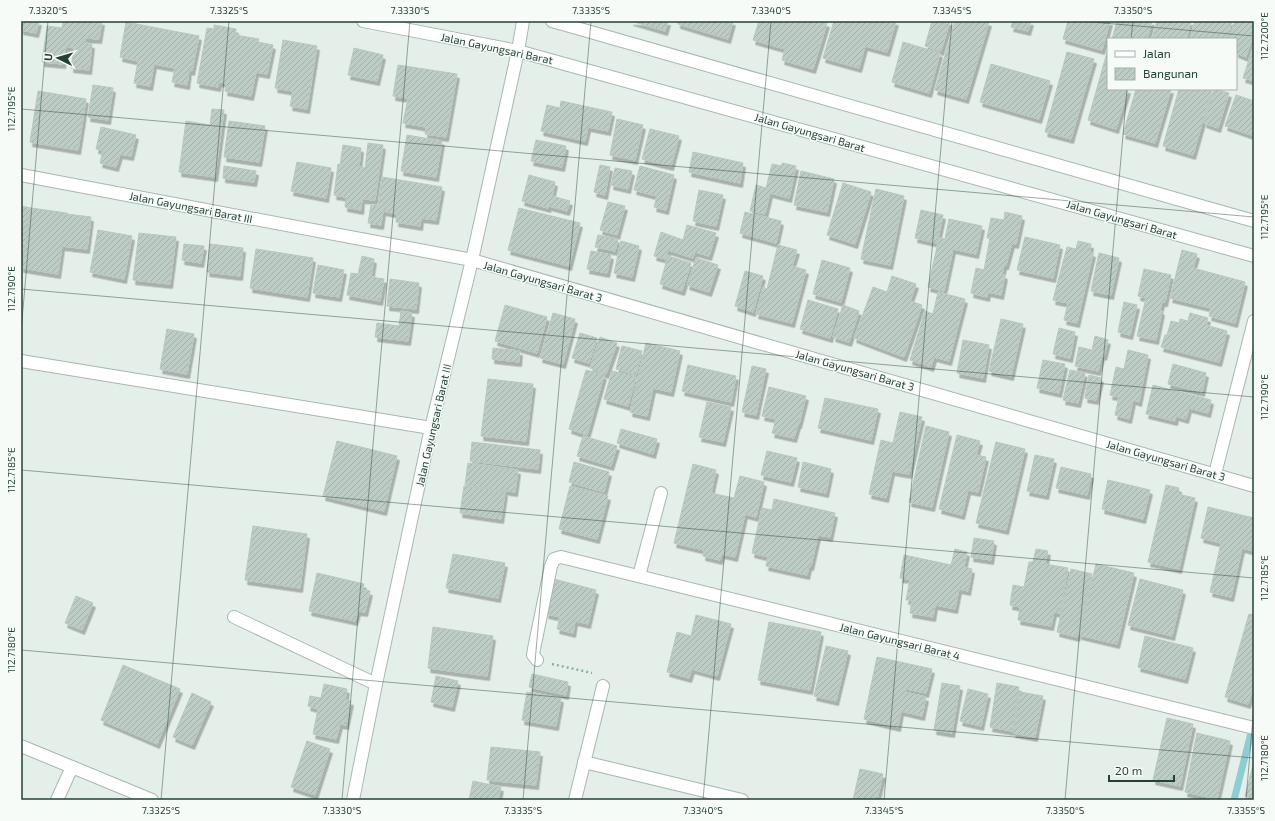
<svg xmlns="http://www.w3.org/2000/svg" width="1275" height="821" font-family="'Exo 2',sans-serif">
<defs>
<pattern id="building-hatch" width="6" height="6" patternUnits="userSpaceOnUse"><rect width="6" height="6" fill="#bdccc5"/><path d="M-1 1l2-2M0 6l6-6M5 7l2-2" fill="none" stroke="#a2b0aa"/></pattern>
<filter id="shadow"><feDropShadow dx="2.5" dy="4.5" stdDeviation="0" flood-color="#0004"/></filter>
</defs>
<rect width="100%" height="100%" fill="#e5efea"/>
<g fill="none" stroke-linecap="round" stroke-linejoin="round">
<polyline stroke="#8ecdd3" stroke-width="7" points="1234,800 1253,725"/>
</g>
<g fill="url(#building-hatch)" stroke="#b7c8c0" filter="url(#shadow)">
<polygon points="21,21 39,21 36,33 21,30"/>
<polygon points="63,21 102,21 99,39 85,38 85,43 92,44 89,70 71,68 74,48 66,46 63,64 42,62 47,26 62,28"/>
<polygon points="631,21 668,21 665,31"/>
<polygon points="678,21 733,21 728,39 678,24"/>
<polygon points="759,21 821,21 827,23 813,69 782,60 785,49 753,40"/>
<polygon points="834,21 896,21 887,52 865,46 859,68 823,58"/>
<polygon points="932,21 950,21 941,51 925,46"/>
<polygon points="955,21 984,21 989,22 966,99 935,90"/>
<polygon points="1013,21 1031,21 1028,31 1011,27"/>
<polygon points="1068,21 1110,21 1102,50 1063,39"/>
<polygon points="1117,21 1152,21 1147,39 1112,39"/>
<polygon points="1157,21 1191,21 1186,39 1152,39"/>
<polygon points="1195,21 1232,21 1227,39 1190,39"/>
<polygon points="1235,21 1254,21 1254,33 1246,57 1236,53 1236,39 1229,39"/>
<polygon points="126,22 199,36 192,71 189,70 187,85 172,82 175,68 154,64 150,86 134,83 138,61 120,57"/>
<polygon points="214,25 236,29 235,35 259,39 258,42 273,45 267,74 256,72 251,96 225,91 226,83 219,82 218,87 197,83 207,28 214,29"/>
<polygon points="283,40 317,46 307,109 290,106 293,91 275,88"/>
<polygon points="903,42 940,53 929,93 892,82"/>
<polygon points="1254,44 1254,81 1243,78"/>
<polygon points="354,48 383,55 377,81 348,75"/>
<polygon points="1108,49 1108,89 1128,89 1116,129 1088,120"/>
<polygon points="1067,52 1094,59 1071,139 1045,132"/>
<polygon points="991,64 1050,81 1039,119 980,102"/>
<polygon points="398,65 457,74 446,137 425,134 426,127 403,123 408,98 393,96"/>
<polygon points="93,85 113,88 108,120 88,117"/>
<polygon points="1136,89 1171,89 1155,143 1123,134"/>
<polygon points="1179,89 1212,89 1193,155 1163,146"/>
<polygon points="1214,89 1229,93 1218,128 1204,123"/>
<polygon points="38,91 86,99 78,150 30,142"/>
<polygon points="1236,95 1254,101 1254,136 1225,126"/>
<polygon points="561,101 612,112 608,131 588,127 585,141 541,131 547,105 560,108"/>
<polygon points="212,109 224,110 215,177 179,172 186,121 210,125"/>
<polygon points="617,119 643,125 635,160 610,155"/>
<polygon points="229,121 265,126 259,162 224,157"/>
<polygon points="101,127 136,135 131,156 120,154 116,167 100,163 103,150 96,149"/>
<polygon points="650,129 679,136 671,166 642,159"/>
<polygon points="407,135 442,141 436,177 401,171"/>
<polygon points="536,140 566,146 562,167 531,161"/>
<polygon points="368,143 383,145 375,200 362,199 361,210 345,207 346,197 334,195 338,164 340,165 343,145 361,148 359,167 365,168"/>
<polygon points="693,152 743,163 740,183 689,172"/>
<polygon points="297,162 331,168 326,198 291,191"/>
<polygon points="782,163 796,166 789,198 770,193 765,214 750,211 756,185 766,188 772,164 782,166"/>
<polygon points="600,165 610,167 605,195 594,192"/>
<polygon points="224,166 256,171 254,182 223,178"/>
<polygon points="640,166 674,175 666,210 654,207 657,196 634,190"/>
<polygon points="615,168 632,171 628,189 611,185"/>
<polygon points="801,171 834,179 827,212 794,205"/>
<polygon points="529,175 555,182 552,196 570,201 567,211 549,206 548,208 522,201"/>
<polygon points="382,177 442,187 436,220 421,218 420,226 396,222 397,214 383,211 381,225 368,223 371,205 378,206"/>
<polygon points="843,183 871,192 855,244 827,235"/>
<polygon points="876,189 904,196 890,265 861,259"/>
<polygon points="699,190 723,195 716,226 693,221"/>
<polygon points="608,202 625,206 617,235 600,230"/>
<polygon points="21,206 31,208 22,268 21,268"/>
<polygon points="31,208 67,213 67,214 91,217 87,249 62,246 58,274 22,268"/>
<polygon points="519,208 580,223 569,266 508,250"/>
<polygon points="921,210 943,215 937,243 915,238"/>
<polygon points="745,212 781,221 776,243 740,233"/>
<polygon points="1005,212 1022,216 1016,244 1012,243 1006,265 1004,265 1002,274 1005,275 1001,295 988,292 987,297 971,293 976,268 984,270 990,238 987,238 991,218 1004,220"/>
<polygon points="949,219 982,226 976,254 953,249 944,291 928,287 939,238 945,239"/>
<polygon points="687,225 716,233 709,256 695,252 693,258 668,250 666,259 654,256 661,232 683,240"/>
<polygon points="98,230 132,236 124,279 90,272"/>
<polygon points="139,233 176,237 170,284 133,280"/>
<polygon points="598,235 618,239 615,251 595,247"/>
<polygon points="1025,237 1060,245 1053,278 1017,270"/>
<polygon points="621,241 639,246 632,277 614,273"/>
<polygon points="1078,241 1091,244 1090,252 1093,253 1077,323 1064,320 1068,303 1053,300 1067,247 1076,249"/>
<polygon points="184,244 204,246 201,263 182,260"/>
<polygon points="210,244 243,248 240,276 207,272"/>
<polygon points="778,245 797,250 792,266 806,270 792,323 756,314 763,287 767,289"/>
<polygon points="256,249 313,258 307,297 250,288"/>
<polygon points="1182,250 1197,254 1193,268 1245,282 1235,323 1209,316 1211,308 1170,298"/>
<polygon points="591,251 611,255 607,273 587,269"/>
<polygon points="1099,253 1119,258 1111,295 1091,291"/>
<polygon points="362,256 374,259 371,277 384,279 380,301 347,295 351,273 358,274"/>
<polygon points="668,256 691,263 682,291 660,284"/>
<polygon points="696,258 718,265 709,292 687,285"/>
<polygon points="822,260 850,268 841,302 813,294"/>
<polygon points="318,265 344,270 339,297 313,293"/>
<polygon points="1144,269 1171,275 1165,302 1162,302 1160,310 1162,311 1156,340 1137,336 1146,298 1138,296"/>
<polygon points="745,271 763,276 753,312 735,306"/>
<polygon points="892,276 916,284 910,301 922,305 904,357 854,338 873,287 887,292"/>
<polygon points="390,279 419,283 416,309 387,306"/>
<polygon points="938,292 965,299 949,361 934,357 931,367 910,360 925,311 933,314"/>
<polygon points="808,300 838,309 830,338 800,329"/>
<polygon points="1124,302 1137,305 1130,335 1118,332"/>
<polygon points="505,305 547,317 537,353 495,341"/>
<polygon points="843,305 859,311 849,342 833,337"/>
<polygon points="401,311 412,313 408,341 375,337 377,323 399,326"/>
<polygon points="553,313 575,319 563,364 540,358"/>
<polygon points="1190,313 1208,318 1206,325 1227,331 1219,362 1161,347 1165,335 1167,335 1171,321 1179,323 1180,319 1188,321"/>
<polygon points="1001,319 1023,324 1011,376 989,371"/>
<polygon points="1059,328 1075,332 1070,358 1053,354"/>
<polygon points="167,329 194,334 187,374 160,369"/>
<polygon points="580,333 597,338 589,363 572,358"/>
<polygon points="1095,336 1108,340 1104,356 1102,355 1098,371 1075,366 1079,347 1092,350"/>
<polygon points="600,337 617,343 606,374 590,368"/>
<polygon points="963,340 989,345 983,378 957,373"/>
<polygon points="646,343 680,351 671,392 653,388 647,416 630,412"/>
<polygon points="622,346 642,351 636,375 616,369"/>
<polygon points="493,348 520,351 519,362 492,359"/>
<polygon points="1128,350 1148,355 1139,402 1133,400 1129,419 1115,415 1119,397 1110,395 1116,367 1124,369"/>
<polygon points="1043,360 1065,364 1059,393 1037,388"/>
<polygon points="1173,364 1206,373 1202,392 1168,384"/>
<polygon points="688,365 736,376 731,402 682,391"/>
<polygon points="752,366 766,369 756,415 742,412"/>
<polygon points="586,370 604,375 587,435 569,429"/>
<polygon points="1070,370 1085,373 1078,403 1063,400"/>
<polygon points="612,371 636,377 628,406 604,399"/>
<polygon points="1089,375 1101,378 1096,400 1085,398"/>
<polygon points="488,379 533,384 526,441 481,436"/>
<polygon points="1153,385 1211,400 1208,413 1189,408 1186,419 1176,416 1175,421 1146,414"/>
<polygon points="769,387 806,396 799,424 798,424 794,438 772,433 776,419 762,416"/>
<polygon points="825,398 878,409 871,440 818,428"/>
<polygon points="707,402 731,407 723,442 699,437"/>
<polygon points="900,412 922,417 909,474 892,471 886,498 869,494 881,440 893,443"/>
<polygon points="926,426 949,432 932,507 909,502"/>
<polygon points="621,429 657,439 653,454 617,443"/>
<polygon points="957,435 980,441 976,455 986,457 978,492 968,490 962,515 939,509"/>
<polygon points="583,436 617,446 611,466 577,456"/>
<polygon points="337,441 397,456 384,511 323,496"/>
<polygon points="472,442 540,450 538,469 470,461"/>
<polygon points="996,442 1025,449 1006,530 976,523"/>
<polygon points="767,451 797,458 791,482 761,475"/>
<polygon points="1035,455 1054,459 1046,495 1027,491"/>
<polygon points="574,462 609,472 604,492 569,482"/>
<polygon points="803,462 831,469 826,493 798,487"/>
<polygon points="468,463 518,470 515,492 465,485"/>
<polygon points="693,464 716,470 711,493 734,498 740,476 764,482 756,517 745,514 735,557 722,554 720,560 703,556 704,550 674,543"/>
<polygon points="1061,467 1091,474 1087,495 1056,488"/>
<polygon points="1108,480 1150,490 1143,519 1102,509"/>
<polygon points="1166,485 1179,488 1178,494 1195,498 1179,569 1148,562"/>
<polygon points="464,486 505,492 501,519 460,513"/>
<polygon points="570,486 608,496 597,539 559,529"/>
<polygon points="774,499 835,513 830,537 818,535 811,566 809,566 807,575 766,566 768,557 752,553 762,508 772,510"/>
<polygon points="1208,507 1254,518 1254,551 1242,548 1231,597 1210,592 1221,543 1201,538"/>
<polygon points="253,526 307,534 300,588 245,580"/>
<polygon points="974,538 994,541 991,560 971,557"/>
<polygon points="955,549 967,552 964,567 972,569 968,591 959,589 955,609 935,605 933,617 910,613 912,600 906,600 910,579 900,578 904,555 951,565"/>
<polygon points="1036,549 1048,551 1045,564 1068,568 1060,613 1054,612 1051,626 1018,620 1020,607 1010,605 1013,585 1024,587 1029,562 1033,562"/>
<polygon points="453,554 505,563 498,598 446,588"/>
<polygon points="1096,564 1134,573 1117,644 1079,635"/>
<polygon points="1071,569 1092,574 1077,637 1057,632"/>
<polygon points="317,573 364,584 362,590 370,591 365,612 358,611 355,621 309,611"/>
<polygon points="554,579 596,590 588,624 575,621 573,633 557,629 560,617 546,614"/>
<polygon points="1140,579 1183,590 1172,636 1128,625"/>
<polygon points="76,596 93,603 82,630 65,623"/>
<polygon points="1249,614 1254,615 1254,684 1248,704 1225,697"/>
<polygon points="696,615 731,624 717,676 692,669 689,678 667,672 677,632 691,636"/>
<polygon points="769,622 821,632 810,690 758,680"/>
<polygon points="433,627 493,636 487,676 428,668"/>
<polygon points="1145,636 1193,648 1185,679 1138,667"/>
<polygon points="826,646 848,651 836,701 814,696"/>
<polygon points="877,657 932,669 926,693 906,689 905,692 926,697 922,716 901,711 898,727 864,719"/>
<polygon points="123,665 180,689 157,744 101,720"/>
<polygon points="532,674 568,682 566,695 529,687"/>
<polygon points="436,676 458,681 452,707 431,702"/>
<polygon points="942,683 960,686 952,733 934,730"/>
<polygon points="997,683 1019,687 1012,731 990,727"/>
<polygon points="324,684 347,689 345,700 351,701 346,725 340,724 336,739 313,734 318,709 308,706 310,696 321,698"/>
<polygon points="968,689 988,694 981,726 960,721"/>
<polygon points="527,692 561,698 556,726 522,720"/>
<polygon points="1020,692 1043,696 1035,737 1013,733"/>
<polygon points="192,693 211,702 192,745 173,737"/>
<polygon points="1167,718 1193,724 1180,786 1153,780"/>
<polygon points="1197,733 1230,741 1217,799 1185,792"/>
<polygon points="307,741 330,749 315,795 291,787"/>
<polygon points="491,747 540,752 536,785 487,780"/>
<polygon points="1254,761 1254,799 1245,796"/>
<polygon points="860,769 883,774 877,800 853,800"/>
<polygon points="473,781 501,787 498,800 469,800"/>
</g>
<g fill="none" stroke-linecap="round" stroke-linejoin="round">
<g stroke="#a7b7b1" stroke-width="14">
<g id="minor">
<polyline points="21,175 472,260 1254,486"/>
<polyline points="21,361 431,428"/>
<polyline points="1215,474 1254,321"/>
<polyline points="639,576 661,493"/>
<polyline points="234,617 376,684"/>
<polyline points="537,660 533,655 534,649 551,566 554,559 561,557 1254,728"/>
<polyline points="21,746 152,800"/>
<polyline points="584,762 742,800"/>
<polyline points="57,800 72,767"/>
<polyline points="353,800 376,684 431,428 472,260 518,51 523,21"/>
<polyline points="575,800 603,686"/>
</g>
</g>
<g stroke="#a7b7b1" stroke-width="14">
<g id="tertiary">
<polyline points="363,21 518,51 1254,256"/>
<polyline points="552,21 1254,221"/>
</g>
</g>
<polyline stroke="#86b2a1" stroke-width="2.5" stroke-dasharray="2 3" stroke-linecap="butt" points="552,664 592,673"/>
<use href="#minor" stroke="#fff" stroke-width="12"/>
<use href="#tertiary" stroke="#fff" stroke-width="12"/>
</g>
<path fill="none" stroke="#244137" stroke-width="1" stroke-opacity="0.45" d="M1080 21 1254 36M1131 39 1133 21M21 109 1254 217M21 289 1254 397M21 332 48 21M21 470 1254 578M21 650 1254 758M161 800 229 21M342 800 410 21M523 800 591 21M703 800 771 21M884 800 952 21M1065 800 1127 89M1246 800 1254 705"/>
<g text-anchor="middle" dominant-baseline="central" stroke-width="3" stroke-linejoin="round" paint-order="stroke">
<g font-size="11" fill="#244137" stroke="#f6fbf8">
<text transform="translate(497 48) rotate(12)">Jalan Gayungsari Barat</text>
<text transform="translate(810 132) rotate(16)">Jalan Gayungsari Barat</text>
<text transform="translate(191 207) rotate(11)">Jalan Gayungsari Barat III</text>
<text transform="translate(1122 219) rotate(16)">Jalan Gayungsari Barat</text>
<text transform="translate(543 281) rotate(16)">Jalan Gayungsari Barat 3</text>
<text transform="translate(855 370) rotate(16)">Jalan Gayungsari Barat 3</text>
<text transform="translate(433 425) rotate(-77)">Jalan Gayungsari Barat III</text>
<text transform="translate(1166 460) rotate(16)">Jalan Gayungsari Barat 3</text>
<text transform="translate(900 641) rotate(14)">Jalan Gayungsari Barat 4</text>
</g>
</g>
<rect width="1275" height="821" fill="none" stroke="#f6fbf8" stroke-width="44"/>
<rect x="1107" y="38" width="130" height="52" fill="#f6fbf8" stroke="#a2b1ab"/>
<rect x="1115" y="51" width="20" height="6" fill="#ffffff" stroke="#a2b1ab"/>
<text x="1143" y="58" font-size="12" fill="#244137">Jalan</text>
<rect x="1115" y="68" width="20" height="12" fill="url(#building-hatch)" stroke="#a2b1ab"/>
<text x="1143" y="78" font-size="12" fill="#244137">Bangunan</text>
<g transform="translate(58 58) rotate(275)" stroke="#f6fbf8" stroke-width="3" paint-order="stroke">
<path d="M0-3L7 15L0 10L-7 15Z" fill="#244137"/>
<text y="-6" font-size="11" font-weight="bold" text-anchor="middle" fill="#244137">U</text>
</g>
<path d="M1109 775v6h65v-6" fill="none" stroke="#244137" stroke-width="2"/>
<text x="1115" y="775" font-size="12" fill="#244137" stroke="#f6fbf8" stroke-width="3" paint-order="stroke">20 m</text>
<rect x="22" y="22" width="1231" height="777" fill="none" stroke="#244137" stroke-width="1.5"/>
<g font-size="10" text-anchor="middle" fill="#244137">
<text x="48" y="14">7.3320°S</text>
<text x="229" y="14">7.3325°S</text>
<text x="410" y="14">7.3330°S</text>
<text x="591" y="14">7.3335°S</text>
<text x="771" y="14">7.3340°S</text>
<text x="952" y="14">7.3345°S</text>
<text x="1133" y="14">7.3350°S</text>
<text transform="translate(1264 36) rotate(-90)" y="4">112.7200°E</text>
<text transform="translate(11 109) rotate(-90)" y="4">112.7195°E</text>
<text transform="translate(1264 217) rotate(-90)" y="4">112.7195°E</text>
<text transform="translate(11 289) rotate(-90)" y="4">112.7190°E</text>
<text transform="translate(1264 397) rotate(-90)" y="4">112.7190°E</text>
<text transform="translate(11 470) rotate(-90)" y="4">112.7185°E</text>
<text transform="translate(1264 578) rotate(-90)" y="4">112.7185°E</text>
<text transform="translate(11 650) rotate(-90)" y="4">112.7180°E</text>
<text transform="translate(1264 758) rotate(-90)" y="4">112.7180°E</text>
<text x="161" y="814">7.3325°S</text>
<text x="342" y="814">7.3330°S</text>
<text x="523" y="814">7.3335°S</text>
<text x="703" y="814">7.3340°S</text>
<text x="884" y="814">7.3345°S</text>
<text x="1065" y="814">7.3350°S</text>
<text x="1246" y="814">7.3355°S</text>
</g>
</svg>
